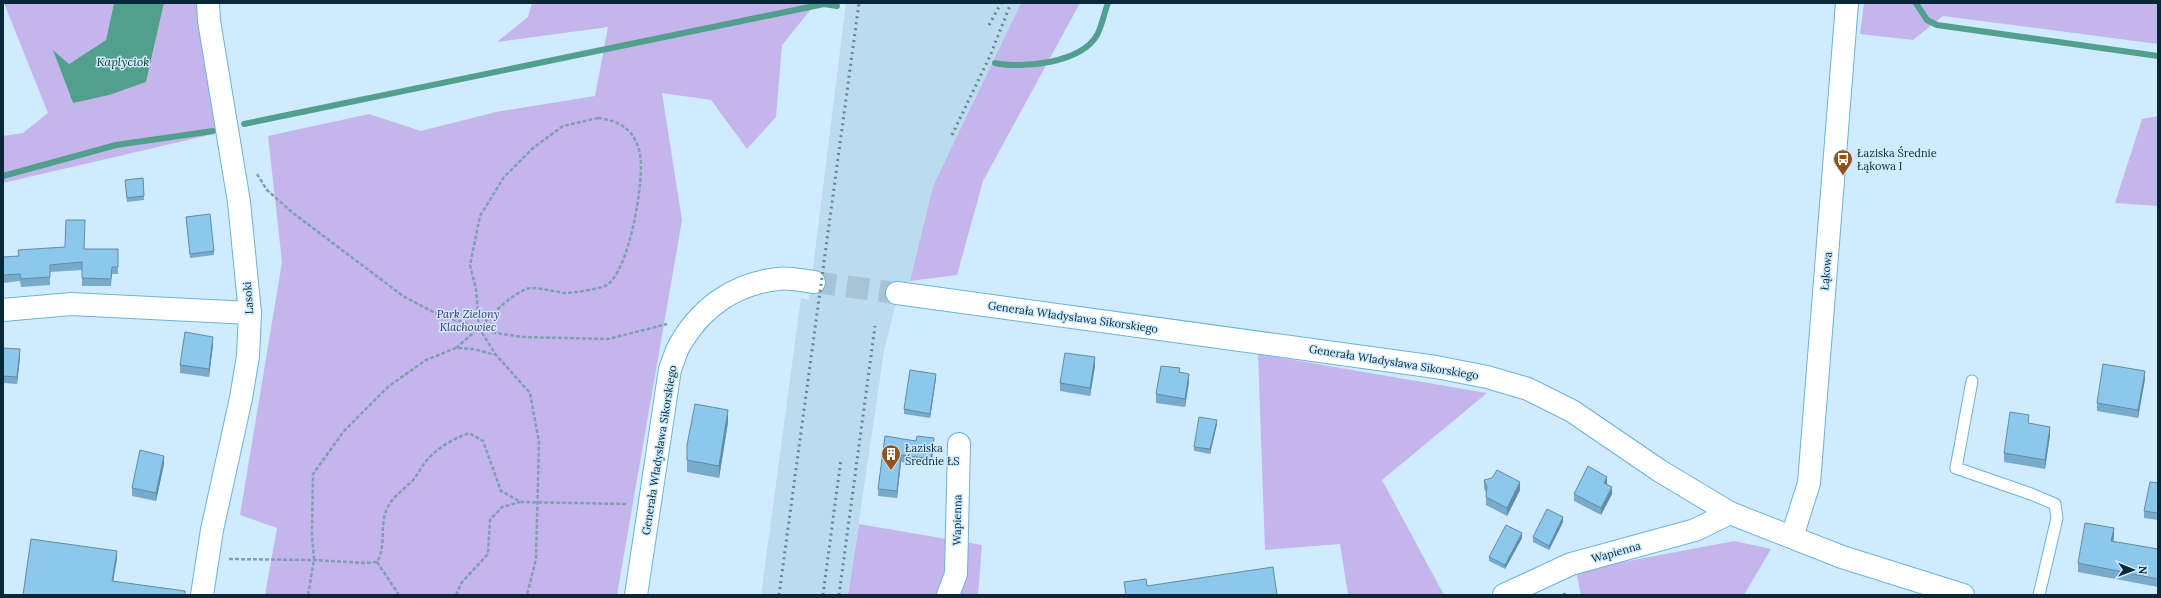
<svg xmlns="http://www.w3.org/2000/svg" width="2161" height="598" font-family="Lora,serif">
<rect width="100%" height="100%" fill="#cfebfd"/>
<polygon fill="#bbdbee" points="846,3 1021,3 933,186 910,281 901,284 884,351 848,595 761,595 801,298 809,300"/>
<g fill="#c4b6ec">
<polygon points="4,3 114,3 106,40 69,64 54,51 73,103 146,82 164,3 200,3 218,133 3,183 3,136 23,133 48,113"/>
<polygon points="532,3 816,3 782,45 776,117 747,149 711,100 662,93 682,220 617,595 265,595 277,528 240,515 282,262 268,136 369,114 421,131 496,112 595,96 608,27 497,42 528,17"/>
<polygon points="1021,3 1080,3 983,181 957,275 910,281 933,186"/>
<polygon points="1864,3 2158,3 2158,44 1943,16 1913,40 1860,34"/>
<polygon points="2158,116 2158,206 2115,203 2142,119"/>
<polygon points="1258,354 1487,393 1382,480 1444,595 1348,595 1340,544 1265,550"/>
<polygon points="859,524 982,545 978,595 848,595"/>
<polygon points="1734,541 1771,549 1744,595 1581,595 1576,571"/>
</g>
<polygon fill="#539f8d" points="114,3 164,3 146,82 109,95 73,103 53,50 69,64 106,40"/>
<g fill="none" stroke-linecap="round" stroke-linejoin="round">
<g stroke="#539f8d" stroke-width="6">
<polyline points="1916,3 1927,20 1937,25 2158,56"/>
<path d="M995 63C1023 69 1081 63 1097 35 1102 26 1104 13 1108 3"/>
<polyline points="244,124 824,4 837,6"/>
<polyline points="3,176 116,145 213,131"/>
</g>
<polyline stroke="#a7c4d6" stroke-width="22" stroke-dasharray="22 11" stroke-linecap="butt" points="814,282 897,293"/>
<g stroke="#6ab3df" stroke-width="13">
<polyline id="service" points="1972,381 1956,468 2031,494 2055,504 2057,518 2039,595"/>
</g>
<g stroke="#6ab3df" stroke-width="24">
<g id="minor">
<polyline points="3,310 71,304 250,313"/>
<polyline points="1792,537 1809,483 1847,3"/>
<polyline points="948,595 956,574 959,444"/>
<polyline points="1504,595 1571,564 1695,530 1730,513"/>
</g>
</g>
<g stroke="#6ab3df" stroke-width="24">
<g id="tertiary">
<polyline points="897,293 1436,367 1487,377 1528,389 1572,411 1660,471 1730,513 1842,557 1963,595"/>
<polyline points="202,595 212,530 241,398 248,356 250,313 239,202 209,21 208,3"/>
<path d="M636 595 670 369C674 360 676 349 682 341 703 306 737 283 778 279 789 277 803 281 814 282"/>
</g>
</g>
<g stroke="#829fb1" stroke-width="2.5" stroke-dasharray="4 2" stroke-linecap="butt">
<path d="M598 118C621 121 635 130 640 154 645 179 629 275 605 286 598 289 573 293 565 293 556 292 534 286 526 289 508 297 493 314 479 328L476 289 470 265 480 216 504 177 533 148 563 126Z"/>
<polyline points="257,174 267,190 293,213 403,296 435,313 496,333 523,337 608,339 667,324"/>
<polyline points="456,348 479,328 496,355 530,393 539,442 536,559 527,595"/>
<path d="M229 559 314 560 364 563 377 562C386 549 380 527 386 511 391 497 404 490 414 479 419 473 422 465 428 459 439 447 453 439 469 433L483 441 501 491 521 502 628 504"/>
<polyline points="377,562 399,595"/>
<polyline points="308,595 314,560 312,534 313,474 344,431 389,386 426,360 456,348 473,349 496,355"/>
<polyline points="456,595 462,582 488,554 490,520 502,507 520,502"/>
</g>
<use href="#service" stroke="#fff" stroke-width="11"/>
<use href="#minor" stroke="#fff" stroke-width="22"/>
<use href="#tertiary" stroke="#fff" stroke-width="22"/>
<g stroke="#668496" stroke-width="3" stroke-dasharray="2 4" stroke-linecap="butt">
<polyline points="989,25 1001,3"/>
<polyline points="952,135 990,56 1011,3"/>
<polyline points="779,595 859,3"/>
<polyline points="823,595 841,459"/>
<polyline points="839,595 875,326"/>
</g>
</g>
<g fill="#78abcb">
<polygon points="143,178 144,200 127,202 125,180"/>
<polygon points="186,217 214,251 214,255 190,258"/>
<polygon points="84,249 118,249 118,274 112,274 111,286 82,286 82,270 50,272 50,285 21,287 20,281 3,283 3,257 18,256"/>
<polygon points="213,345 209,377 180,373 180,365"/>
<polygon points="3,348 20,357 17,384 4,383 3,393"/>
<polygon points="1095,366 1090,396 1060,391 1060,383"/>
<polygon points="1180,372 1189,382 1185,407 1156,403 1156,394"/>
<polygon points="936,378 930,418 904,414 904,409"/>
<polygon points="2145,379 2138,418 2097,411 2097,403"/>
<polygon points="728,422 719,478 687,472 687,445"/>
<polygon points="1217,424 1210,454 1194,451 1194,447"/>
<polygon points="2050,435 2045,469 2004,462 2004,453"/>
<polygon points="885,436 934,446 931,466 901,462 897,498 878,496 878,489"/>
<polygon points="164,464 156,501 132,496 132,488"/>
<polygon points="1484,480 1520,490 1507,516 1486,505 1486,493 1484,488"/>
<polygon points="2158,483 2158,520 2144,518 2144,511"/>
<polygon points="1607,484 1612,494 1601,515 1574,501 1574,494"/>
<polygon points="1563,522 1549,550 1533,542 1533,537"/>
<polygon points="2114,537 2113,542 2158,549 2158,587 2078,572 2078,563"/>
<polygon points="1522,538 1505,569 1489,561 1489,557"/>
</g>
<g fill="#628ba5">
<polygon points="213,337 213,345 209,377 209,369"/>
<polygon points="20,349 20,357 17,384 17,377"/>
<polygon points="1095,357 1095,366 1090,396 1090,388"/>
<polygon points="2145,371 2145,379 2138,418 2138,410"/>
<polygon points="936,374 936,378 930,418 930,414"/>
<polygon points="1189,374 1189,382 1185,407 1185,399"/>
<polygon points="4,376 4,383 3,393 3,386"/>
<polygon points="728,410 728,422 719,478 719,466"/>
<polygon points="1217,420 1217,424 1210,454 1210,449"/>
<polygon points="2050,427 2050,435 2045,469 2045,460"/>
<polygon points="934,438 934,446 931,466 931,459"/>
<polygon points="901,455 901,462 897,498 897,491"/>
<polygon points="164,456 164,464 156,501 156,493"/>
<polygon points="1607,477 1607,485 1604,483"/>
<polygon points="1520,482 1520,490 1507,516 1507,508"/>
<polygon points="1612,487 1612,494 1601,515 1601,508"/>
<polygon points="1563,517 1563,522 1549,550 1549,546"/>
<polygon points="2114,528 2114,537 2111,550 2111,541"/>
<polygon points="1522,533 1522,538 1505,569 1505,565"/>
<polygon points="117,551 117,559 112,589 112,581"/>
</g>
<g fill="#8cc7ec" stroke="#628ba5">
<polygon points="143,178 144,196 127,198 125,180"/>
<polygon points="210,214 214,251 190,254 186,217"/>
<polygon points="66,220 85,220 84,249 118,249 118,267 112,267 111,279 82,278 82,262 50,265 50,277 21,279 20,274 3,275 3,257 19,256 18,250 65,247"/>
<polygon points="185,332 213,337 209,369 180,365"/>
<polygon points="3,348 20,349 17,377 4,376 3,386"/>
<polygon points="1065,353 1095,357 1090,388 1060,383"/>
<polygon points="2103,364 2145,371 2138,410 2097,403"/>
<polygon points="1161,366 1180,368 1179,372 1189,374 1185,399 1156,394"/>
<polygon points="910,370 936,374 930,414 904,409"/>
<polygon points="695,404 728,410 719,466 687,460 687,445"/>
<polygon points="2010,412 2029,415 2028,423 2050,427 2045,460 2004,453"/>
<polygon points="1199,417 1217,420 1210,449 1194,447"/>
<polygon points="885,436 916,441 917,436 934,438 931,459 901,455 897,491 878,489"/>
<polygon points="140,450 164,456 156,493 132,488"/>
<polygon points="1588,466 1607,477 1604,483 1612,487 1601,508 1574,494"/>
<polygon points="1497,470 1520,482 1507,508 1486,497 1487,487 1484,480 1492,478"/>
<polygon points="2150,482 2158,483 2158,513 2144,511"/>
<polygon points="1547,509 1563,517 1549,546 1533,537"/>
<polygon points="2085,523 2114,528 2111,541 2158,549 2158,579 2078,563"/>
<polygon points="1506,525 1522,533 1505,565 1489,557"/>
<polygon points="31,539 117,551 112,581 185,591 185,595 23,595"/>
<polygon points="1273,567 1277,595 1126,595 1124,582 1146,579 1147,586"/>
<polygon points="1565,593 1566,595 1561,595"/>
</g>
<defs>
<g id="bus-pin" transform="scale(1)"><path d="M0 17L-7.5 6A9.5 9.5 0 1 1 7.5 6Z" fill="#93531c" stroke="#cfebfd"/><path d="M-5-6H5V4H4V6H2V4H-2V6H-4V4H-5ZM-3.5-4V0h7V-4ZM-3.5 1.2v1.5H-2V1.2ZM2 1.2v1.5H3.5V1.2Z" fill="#fff"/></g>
<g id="building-pin" transform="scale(1)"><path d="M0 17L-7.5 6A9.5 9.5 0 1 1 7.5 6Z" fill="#93531c" stroke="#cfebfd"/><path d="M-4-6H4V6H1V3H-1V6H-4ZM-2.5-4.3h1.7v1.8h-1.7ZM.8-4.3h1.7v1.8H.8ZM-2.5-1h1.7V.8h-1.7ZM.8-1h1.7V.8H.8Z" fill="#fff"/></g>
</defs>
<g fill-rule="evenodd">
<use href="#bus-pin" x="1843" y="159"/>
<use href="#building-pin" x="891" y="454"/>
</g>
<g text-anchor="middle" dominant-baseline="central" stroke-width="3" stroke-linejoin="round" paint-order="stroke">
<g font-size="11" fill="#072839" stroke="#cfebfd" text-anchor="start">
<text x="1857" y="153">Łaziska Średnie<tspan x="1857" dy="13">Łąkowa I</tspan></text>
<text x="905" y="448">Łaziska<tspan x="905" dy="13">Średnie ŁS</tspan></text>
</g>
<g font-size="11" fill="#072839" stroke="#cfebfd">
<text transform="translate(1826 271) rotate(-85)">Łąkowa</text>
<text transform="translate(248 298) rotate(-94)">Lasoki</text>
<text transform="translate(1073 317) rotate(8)">Generała Władysława Sikorskiego</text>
<text transform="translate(1394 362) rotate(9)">Generała Władysława Sikorskiego</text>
<text transform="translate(659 450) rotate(-81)">Generała Władysława Sikorskiego</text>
<text transform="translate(957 520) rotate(-89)">Wapienna</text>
<text transform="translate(1616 552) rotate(-16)">Wapienna</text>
</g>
<g font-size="11" font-style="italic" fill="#422a6c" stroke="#cfebfd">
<text x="468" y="314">Park Zielony<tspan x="468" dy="13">Klachowiec</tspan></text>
</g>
<g font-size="12" font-style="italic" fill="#0f342c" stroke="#cfebfd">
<text x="123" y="61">Kaplyciok</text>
</g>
</g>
<rect width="2161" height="598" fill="none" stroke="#072839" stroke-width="8"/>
<g transform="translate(2133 570) rotate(91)" stroke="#cfebfd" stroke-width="3" paint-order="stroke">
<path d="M0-3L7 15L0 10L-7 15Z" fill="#072839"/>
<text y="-6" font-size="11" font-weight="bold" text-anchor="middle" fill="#072839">N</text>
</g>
</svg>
